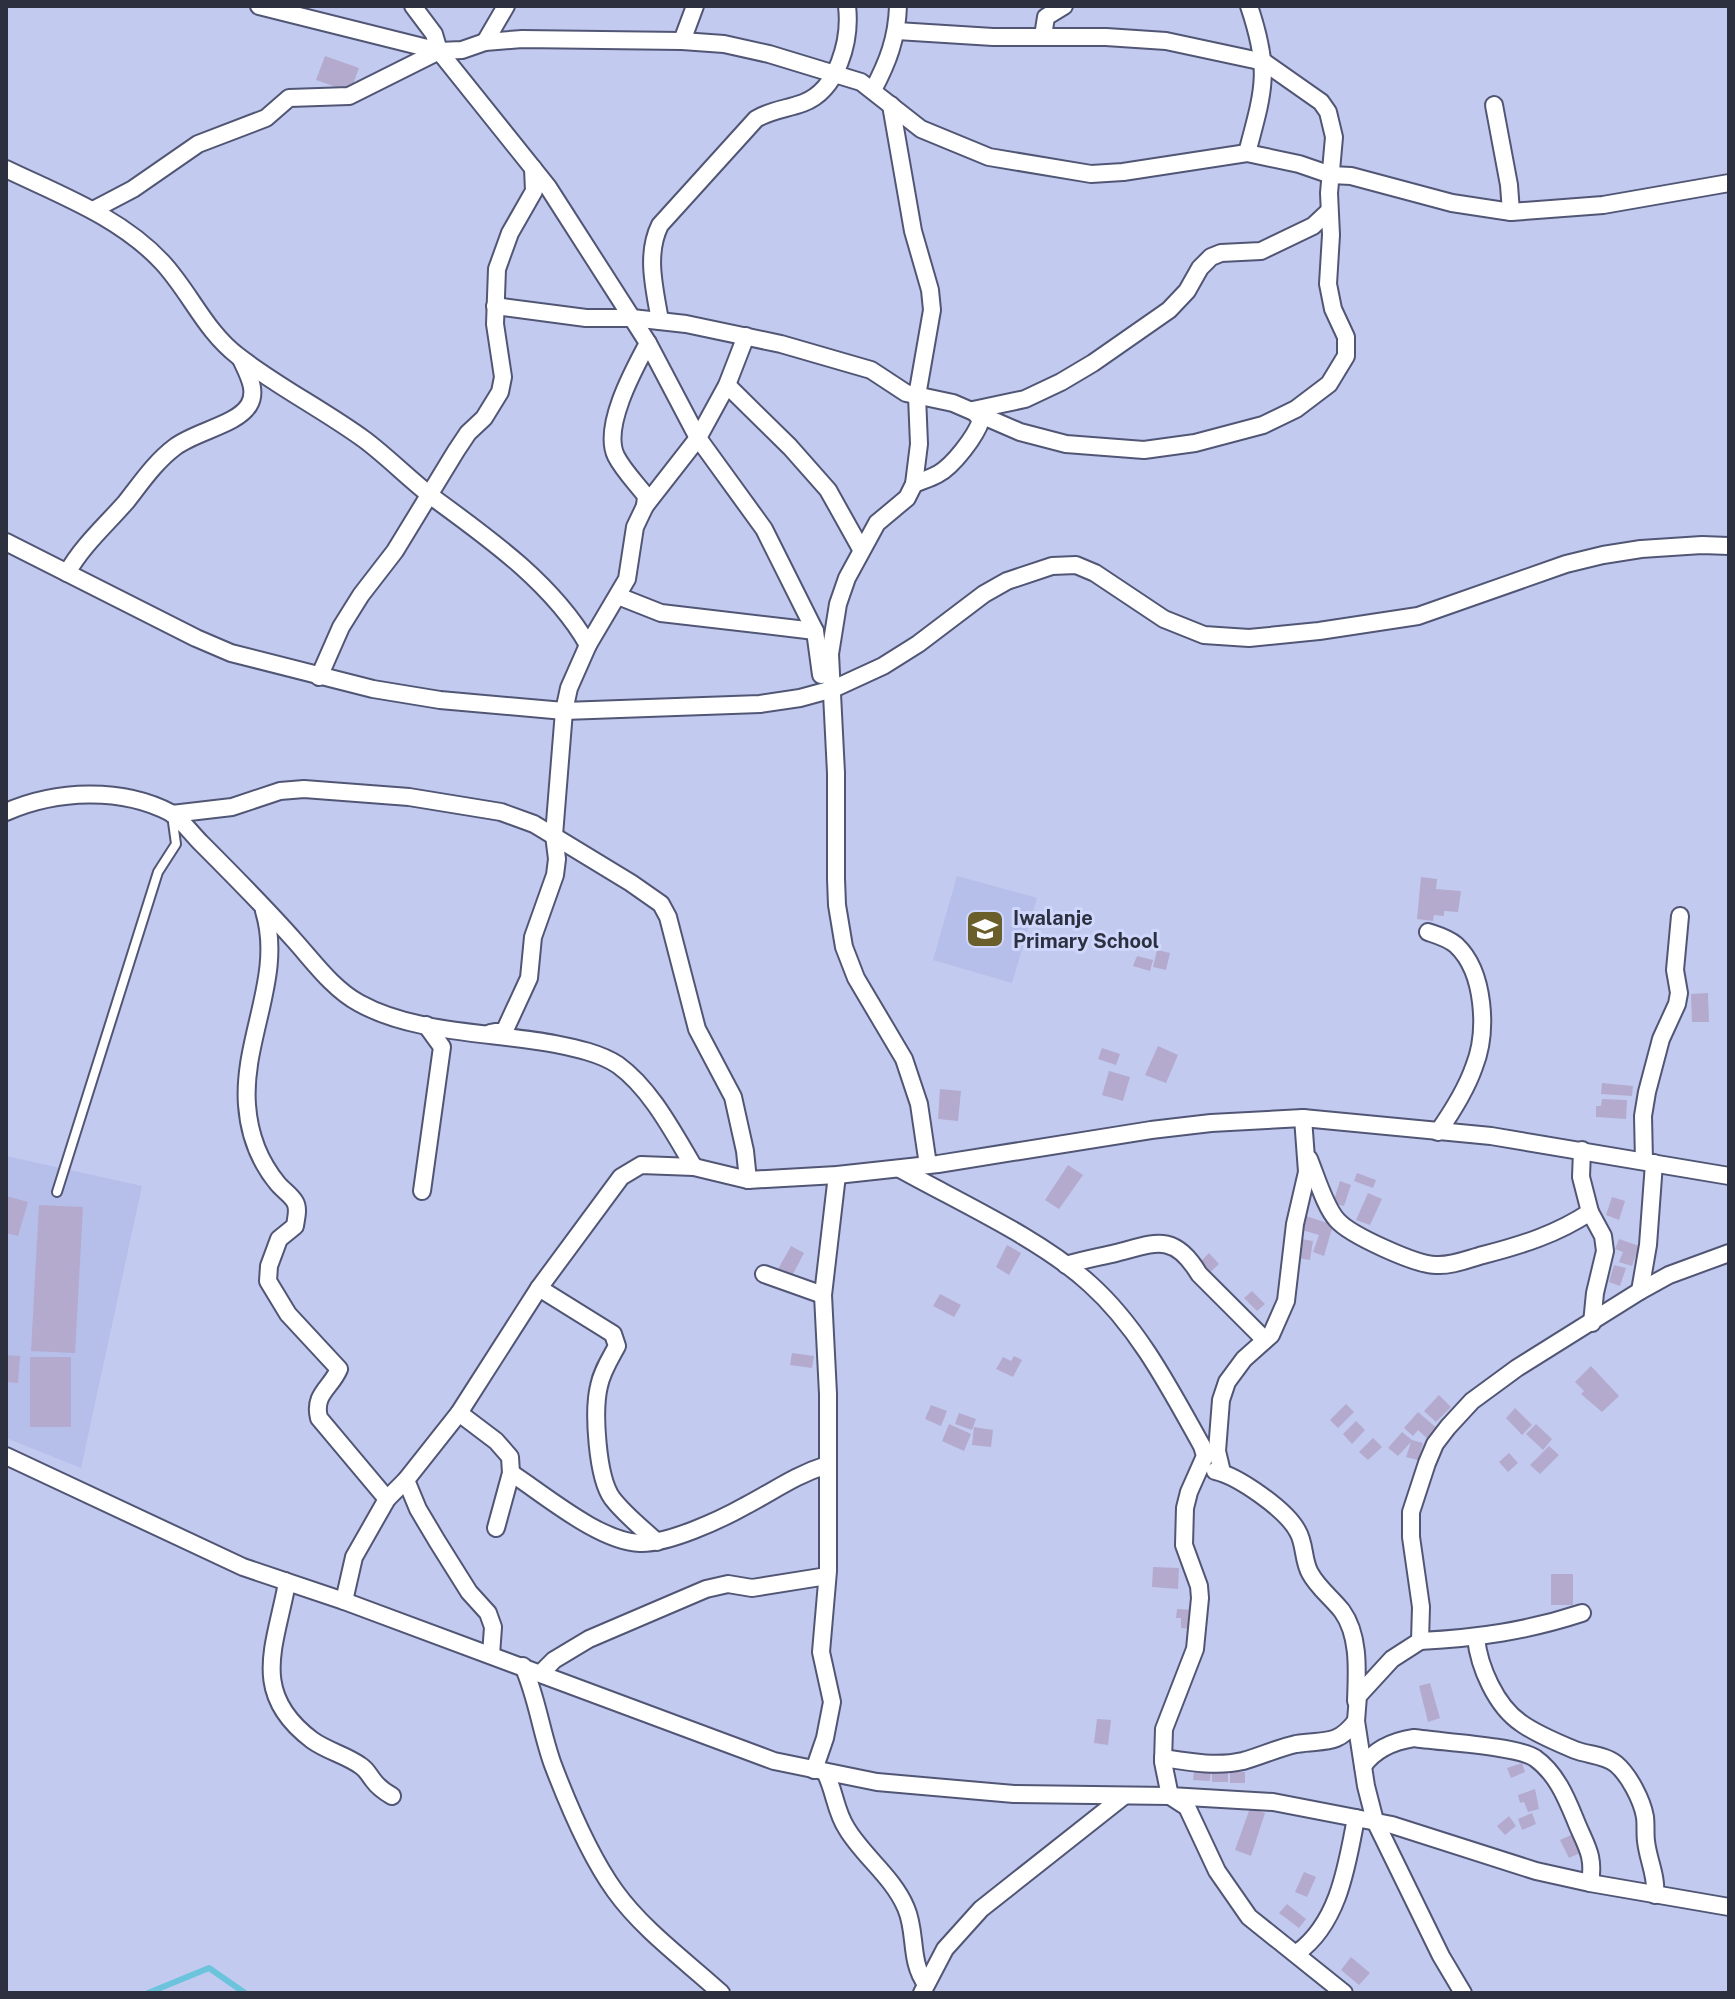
<svg xmlns="http://www.w3.org/2000/svg" width="1735" height="1999" font-family="'Public Sans',sans-serif">
<rect width="100%" height="100%" fill="#c3caef"/>
<g fill="#b6beea">
<polygon points="957,876 1037,898 1012,983 933,960"/>
<polygon points="6,1156 142,1186 81,1468 6,1438"/>
</g>
<g fill="none" stroke-linecap="round" stroke-linejoin="round">
<polyline stroke="#6bc4dc" stroke-width="6" points="148,1993 209,1968 245,1993"/>
</g>
<g fill="#b3aace">
<polygon points="325,56 359,68 350,92 316,80"/>
<polygon points="1421,877 1437,879 1436,889 1461,891 1458,912 1444,911 1444,916 1434,915 1433,921 1417,919"/>
<polygon points="1157,950 1170,953 1166,970 1153,967"/>
<polygon points="1137,956 1153,960 1150,971 1133,966"/>
<polygon points="1708,993 1709,1022 1692,1022 1691,994"/>
<polygon points="1158,1046 1178,1055 1166,1083 1145,1075"/>
<polygon points="1102,1048 1120,1054 1116,1065 1098,1059"/>
<polygon points="1109,1071 1130,1077 1123,1101 1102,1095"/>
<polygon points="1602,1083 1633,1086 1632,1096 1601,1094"/>
<polygon points="940,1089 961,1091 958,1121 938,1119"/>
<polygon points="1602,1099 1627,1100 1626,1119 1596,1117 1596,1106 1601,1106"/>
<polygon points="1068,1165 1083,1175 1059,1209 1045,1200"/>
<polygon points="1357,1173 1376,1180 1373,1188 1354,1181"/>
<polygon points="1340,1181 1351,1185 1344,1206 1333,1203"/>
<polygon points="1368,1193 1382,1199 1370,1225 1356,1220"/>
<polygon points="6,1196 28,1202 18,1236 6,1233"/>
<polygon points="1612,1197 1625,1201 1619,1220 1606,1215"/>
<polygon points="39,1205 83,1207 75,1353 31,1351"/>
<polygon points="1306,1216 1333,1225 1324,1256 1313,1252 1319,1235 1302,1230"/>
<polygon points="1301,1239 1313,1241 1310,1260 1298,1258"/>
<polygon points="1619,1239 1639,1246 1632,1266 1619,1262 1623,1252 1615,1249"/>
<polygon points="1007,1245 1021,1253 1009,1275 996,1267"/>
<polygon points="791,1246 804,1253 792,1276 778,1269"/>
<polygon points="1209,1253 1219,1264 1206,1276 1196,1266"/>
<polygon points="1614,1265 1626,1268 1620,1286 1609,1282"/>
<polygon points="1252,1291 1265,1304 1257,1311 1244,1298"/>
<polygon points="940,1294 961,1305 954,1317 933,1306"/>
<polygon points="792,1353 814,1356 812,1368 790,1365"/>
<polygon points="6,1355 20,1356 18,1383 6,1382"/>
<polygon points="1014,1356 1022,1360 1013,1377 996,1369 1003,1357 1011,1361"/>
<rect x="30" y="1357" width="41" height="70"/>
<polygon points="1591,1366 1619,1396 1602,1412 1581,1394 1584,1391 1575,1382"/>
<polygon points="1439,1395 1451,1407 1436,1422 1424,1411"/>
<polygon points="1346,1404 1354,1412 1338,1428 1330,1420"/>
<polygon points="931,1405 947,1411 941,1426 925,1419"/>
<polygon points="1515,1408 1532,1425 1522,1435 1506,1418"/>
<polygon points="1418,1412 1439,1430 1430,1441 1418,1430 1413,1436 1404,1428"/>
<polygon points="959,1413 976,1419 972,1430 955,1424"/>
<polygon points="1356,1421 1365,1430 1352,1444 1343,1434"/>
<polygon points="949,1424 971,1434 964,1451 942,1441"/>
<polygon points="1536,1424 1552,1439 1543,1450 1526,1434"/>
<polygon points="974,1427 993,1430 991,1447 972,1445"/>
<polygon points="1402,1432 1412,1440 1423,1443 1418,1460 1406,1457 1411,1442 1398,1456 1388,1448"/>
<polygon points="1373,1438 1382,1447 1368,1460 1359,1452"/>
<polygon points="1549,1446 1559,1455 1540,1474 1530,1465"/>
<polygon points="1509,1453 1518,1463 1508,1472 1499,1462"/>
<polygon points="1153,1567 1179,1568 1178,1589 1152,1587"/>
<rect x="1551" y="1574" width="22" height="31"/>
<polygon points="1177,1609 1193,1610 1191,1629 1181,1628 1181,1618 1176,1618"/>
<polygon points="1430,1683 1440,1718 1428,1722 1419,1686"/>
<polygon points="1097,1719 1111,1720 1108,1745 1094,1743"/>
<polygon points="1522,1763 1525,1772 1511,1778 1507,1768"/>
<polygon points="1194,1771 1211,1771 1210,1781 1193,1780"/>
<rect x="1212" y="1771" width="16" height="11"/>
<rect x="1230" y="1772" width="15" height="11"/>
<polygon points="1535,1789 1539,1809 1528,1812 1524,1802 1520,1803 1518,1795"/>
<polygon points="1250,1808 1265,1813 1251,1856 1235,1850"/>
<polygon points="1532,1813 1536,1824 1522,1830 1518,1819"/>
<polygon points="1509,1816 1516,1826 1505,1835 1497,1826"/>
<polygon points="1571,1835 1580,1853 1569,1858 1560,1840"/>
<polygon points="1304,1872 1316,1877 1307,1897 1295,1892"/>
<polygon points="1287,1904 1306,1919 1299,1928 1279,1913"/>
<polygon points="1351,1957 1370,1973 1359,1985 1341,1970"/>
</g>
<g fill="none" stroke-linecap="round" stroke-linejoin="round">
<g stroke="#515675" stroke-width="12">
<polyline id="service" points="57,1192 158,872 176,844 172,815"/>
</g>
<g stroke="#515675" stroke-width="20">
<g id="minor">
<polyline points="259,6 439,51 462,50 485,42 522,39 682,41 724,44 769,54 861,82 921,129 989,157 1091,174 1123,172 1247,153 1299,164 1331,175 1351,176 1452,203 1511,212 1603,205 1729,183"/>
<polyline points="413,6 434,34 439,51 548,187 648,343 698,438 764,529 815,631 821,675"/>
<polyline points="1043,36 1046,17 1064,6"/>
<polyline points="682,41 695,6"/>
<polyline points="485,42 506,6"/>
<path d="M873 90C888 62 897 38 898 6"/>
<polyline points="891,105 913,231 930,290 932,310 917,396 919,444 914,484 907,498 877,523 847,578 838,604 830,654 836,773 836,879 837,905 844,947 856,978 904,1059 919,1104 928,1165"/>
<polyline points="1494,105 1509,185 1511,212"/>
<path d="M1247 153C1264 89 1271 71 1249 6"/>
<path d="M6 169C60 195 120 217 162 262 190 292 205 331 238 356 278 387 324 410 365 440 389 458 411 481 435 499 490 539 554 585 588 645"/>
<polyline points="93,210 133,189 198,144 266,118 289,98 349,96 439,51"/>
<polyline points="495,306 586,318 632,318 686,324 781,344 871,370 906,393 953,403 1020,432 1066,444 1144,450 1195,443 1263,425 1296,409 1329,384 1346,356 1346,337 1333,309 1328,284 1331,235 1329,193 1334,137 1328,112 1321,102 1264,62 1166,41 1106,37 993,37 897,31"/>
<path d="M660 321C655 290 645 255 660 225L756 119C771 110 787 109 803 103 838 90 851 40 847 6"/>
<polyline points="727,385 790,447 828,490 861,549"/>
<path d="M914 484C921 481 931 478 938 474 953 466 976 436 981 420L973 410 1025 399 1061 382 1093 363 1169 310 1187 291 1200 268 1211 257 1221 253 1261 251 1313 226 1329 211"/>
<path d="M645 506 646 496C636 483 623 470 616 456 602 427 634 369 648 343"/>
<polyline points="6,542 196,638 231,653 373,689 440,700 564,711 760,704 800,698 833,689 883,666 918,644 984,594 1007,581 1052,566 1076,565 1095,573 1164,619 1204,635 1249,638 1319,631 1418,616 1566,564 1603,555 1641,549 1702,545 1729,546"/>
<path d="M67 573C83 545 105 526 126 502 141 483 155 462 175 447 196 431 237 425 249 405 258 390 247 373 241 359"/>
<polyline points="618,596 661,613 815,631"/>
<polyline points="319,677 341,627 361,595 395,551 456,451 468,433 484,418 500,392 503,377 495,324 497,269 510,233 534,191 533,168"/>
<path d="M6 812C56 790 122 787 171 813 182 820 192 834 201 843 233 875 264 906 294 940 313 961 333 989 359 1003 415 1034 492 1032 555 1044 575 1048 600 1053 618 1065 651 1089 673 1132 694 1167"/>
<polyline points="172,814 232,807 280,791 304,789 409,797 501,812 534,824 631,883 661,904 668,917 697,1029 733,1097 745,1151 748,1180"/>
<path d="M264 911C284 976 242 1039 247 1105 249 1133 259 1161 278 1184 283 1190 291 1195 295 1202 299 1209 296 1218 295 1226L279 1239 269 1266 268 1281 288 1314 339 1369C331 1388 313 1394 319 1418L387 1499"/>
<path d="M1428 932C1437 935 1448 938 1456 945 1485 972 1488 1032 1474 1067 1466 1090 1452 1112 1438 1132"/>
<polyline points="490,1033 505,1030 529,978 533,937 555,875 557,859 554,835 564,711 569,688 588,645 627,579 635,527 645,506 698,438 727,385 746,336"/>
<polyline points="1582,1150 1581,1177 1590,1212 1603,1236 1605,1251 1595,1293 1592,1323"/>
<path d="M1309 1159C1316 1176 1325 1207 1337 1220 1350 1235 1416 1265 1436 1265 1452 1266 1468 1259 1483 1255 1522 1245 1557 1234 1590 1212"/>
<polyline points="1644,1161 1643,1116 1647,1092 1661,1039 1677,1004 1679,993 1675,970 1680,916"/>
<path d="M900 1169C959 1202 1041 1239 1090 1284 1139 1328 1170 1389 1202 1446L1205 1456 1189 1492 1185 1508 1184 1545 1199 1586 1200 1598 1195 1649 1164 1729 1163 1762 1170 1796 1187 1807 1217 1871 1249 1917 1344 1993"/>
<polyline points="422,1191 442,1047 426,1025"/>
<path d="M1066 1265C1082 1260 1099 1257 1116 1253 1155 1243 1174 1232 1199 1274L1265 1340"/>
<polyline points="764,1274 823,1295"/>
<path d="M539 1288 613 1334 617 1346C610 1359 602 1371 599 1386 593 1411 597 1477 612 1498 624 1514 642 1528 657 1542"/>
<polyline points="1640,1291 1648,1245 1654,1163"/>
<polyline points="459,1413 496,1441 510,1457 511,1473 496,1528"/>
<polyline points="6,1456 243,1567 344,1601 774,1761 877,1782 1014,1794 1170,1796 1273,1802 1392,1825 1536,1871 1590,1883 1729,1907"/>
<path d="M1215 1471C1238 1476 1287 1510 1298 1532 1305 1544 1303 1561 1310 1573 1318 1588 1332 1598 1342 1611 1360 1636 1357 1672 1356 1701"/>
<polyline points="1222,1472 1217,1451 1221,1400 1227,1382 1244,1359 1271,1335 1286,1301 1295,1224 1307,1172 1303,1118"/>
<path d="M511 1473C545 1495 600 1542 640 1543 668 1544 720 1520 745 1506 774 1491 795 1475 827 1465"/>
<polyline points="406,1480 418,1509 437,1541 469,1592 488,1613 493,1627 491,1655"/>
<path d="M285 1581 286 1588C274 1649 251 1694 312 1740 327 1751 346 1755 361 1766 367 1770 369 1775 373 1780 378 1787 385 1792 392 1796"/>
<polyline points="344,1601 354,1557 387,1499 406,1480 459,1413 539,1288 621,1177 641,1165 694,1167 748,1180 837,1175 938,1164 1151,1130 1211,1123 1303,1118 1491,1136 1729,1176"/>
<path d="M1476 1638C1479 1667 1496 1706 1521 1723 1536 1734 1558 1743 1575 1750 1588 1755 1605 1755 1616 1764 1629 1775 1642 1800 1645 1817 1646 1825 1645 1833 1646 1841 1648 1860 1657 1876 1655 1895"/>
<path d="M1420 1641C1478 1638 1527 1631 1582 1613"/>
<path d="M523 1666C537 1697 541 1732 553 1765 569 1807 589 1855 615 1891 643 1930 686 1961 721 1993"/>
<polyline points="541,1673 554,1660 589,1639 706,1589 728,1584 752,1588 827,1576"/>
<path d="M1163 1758C1189 1762 1217 1767 1243 1761 1261 1756 1278 1748 1296 1744 1324 1739 1336 1747 1356 1721"/>
<path d="M1363 1766C1375 1749 1394 1741 1414 1738 1440 1742 1517 1746 1535 1758 1556 1773 1566 1797 1575 1819 1585 1845 1595 1854 1590 1883"/>
<polyline points="814,1770 825,1738 832,1702 821,1652 828,1571 828,1394 823,1295 837,1175"/>
<path d="M825 1772C835 1791 835 1811 847 1829 864 1857 893 1877 906 1908 917 1933 909 1961 926 1984"/>
<path d="M1297 1953C1339 1923 1347 1865 1356 1818"/>
<polyline points="922,1993 945,1949 981,1909 1124,1796"/>
<polyline points="1463,1993 1441,1956 1375,1821 1366,1786 1356,1721 1358,1696 1392,1659 1420,1641 1421,1607 1411,1537 1411,1512 1427,1463 1435,1444 1448,1427 1472,1401 1517,1368 1640,1291 1669,1275 1729,1253"/>
</g>
</g>
<use href="#service" stroke="#fff" stroke-width="8"/>
<use href="#minor" stroke="#fff" stroke-width="16"/>
</g>
<defs>
<g id="school-square" transform="scale(2)"><rect x="-9" y="-9" width="18" height="18" rx="4" fill="#6a5e2b" stroke="#d0d7fc"/><path d="M0-5L7-2L0 1L-7-2ZM-4 1L0 2.5L4 1V4Q0 6-4 4Z" fill="#fff"/></g>
</defs>
<g fill-rule="evenodd">
<use href="#school-square" x="985" y="929"/>
</g>
<g text-anchor="middle" dominant-baseline="central" stroke-width="6" stroke-linejoin="round" paint-order="stroke">
<g font-size="20" font-weight="bold" fill="#2d303e" stroke="#d0d7fc" text-anchor="start">
<text x="1013" y="918">Iwalanje<tspan x="1013" dy="23">Primary School</tspan></text>
</g>
</g>
<rect width="1735" height="1999" fill="none" stroke="#2d303e" stroke-width="16"/>
</svg>
